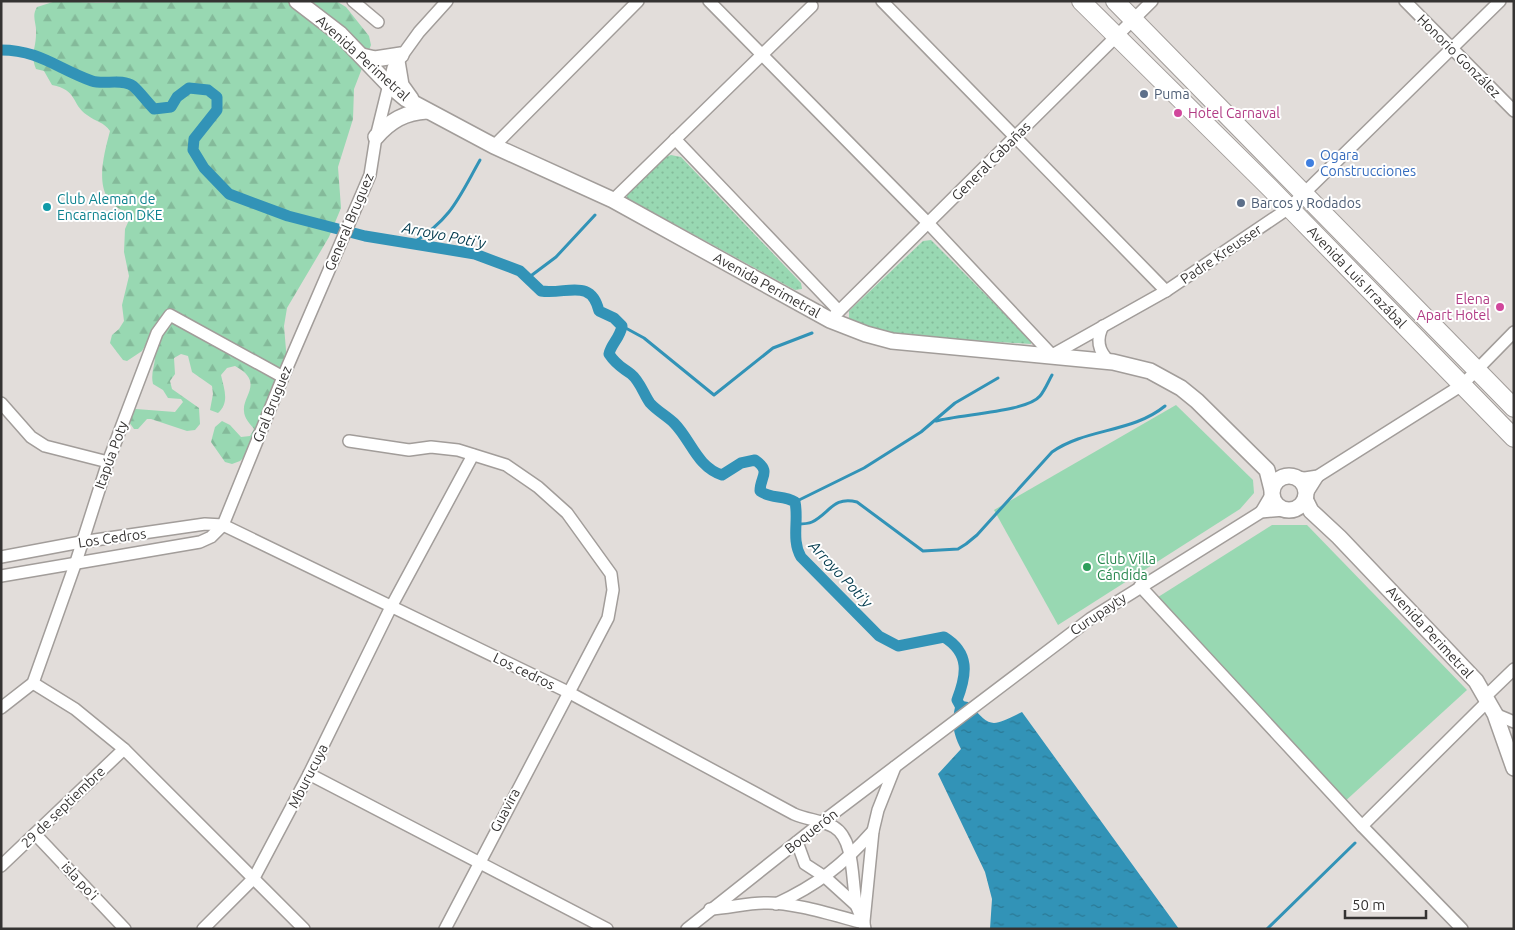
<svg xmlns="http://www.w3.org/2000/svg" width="1515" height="930" font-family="Ubuntu,sans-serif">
<defs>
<pattern id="forest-firs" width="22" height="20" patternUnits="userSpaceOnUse" patternTransform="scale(1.25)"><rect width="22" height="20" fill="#98d8b2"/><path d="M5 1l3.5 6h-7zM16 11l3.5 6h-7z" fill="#84ba9a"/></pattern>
<pattern id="park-dots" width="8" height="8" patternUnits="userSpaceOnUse" patternTransform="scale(1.25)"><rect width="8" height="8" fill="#98d8b2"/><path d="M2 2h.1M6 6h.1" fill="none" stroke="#84ba9a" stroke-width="1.8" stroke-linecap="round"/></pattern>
<pattern id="water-ripples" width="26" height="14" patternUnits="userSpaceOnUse" patternTransform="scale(1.25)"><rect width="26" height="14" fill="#3293b7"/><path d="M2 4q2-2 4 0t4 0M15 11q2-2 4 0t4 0" fill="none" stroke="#2b7995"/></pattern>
</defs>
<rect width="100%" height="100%" fill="#e2ddda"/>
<g fill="#98d8b2">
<polygon points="1176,405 1253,480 1254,493 1240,509 1058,625 994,510"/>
<polygon points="1272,525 1307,525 1467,690 1342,804 1155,599"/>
</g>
<path fill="url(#forest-firs)" d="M56 1C68 1 112 5 120 1H336L346 7 369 36 371 45 354 89 353 119 338 167 341 208 329 237 287 308 284 326 287 362 252 450 240 461 232 464 225 462 211 442 215 427 222 421 230 425 241 437 250 436 254 429C250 424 244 418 244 411 242 396 265 382 235 366L227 368 221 375C224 389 230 402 218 413L210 410 213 394 212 386 192 372 188 356 181 354 174 358 175 374 170 381 172 389 199 408 200 424 195 430 187 431 151 419H147L138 429H134L129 422 132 410 136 409 175 412 183 402 181 399 168 398 163 390 153 384C149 367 162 360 149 339L142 351 127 361 123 360 110 343 112 335 119 329 124 321 122 305 129 276 124 252 125 229 129 220 125 211C91 199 103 158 110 131 104 122 96 122 87 115 71 104 78 90 52 85L44 71 36 69C30 55 36 48 36 34 37 23 31 17 37 7Z"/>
<g fill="url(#park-dots)">
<polygon points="671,155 681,157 801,283 802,289 795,290 627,198 627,193 663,158"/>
<polygon points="931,240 1031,340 1031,344 900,336 886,334 849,321 849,311 923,241"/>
</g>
<path fill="url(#water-ripples)" d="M957 700 968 702C991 729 991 727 1022 712L1179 929H990L992 899 985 872 938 774 961 749C952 732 951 719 957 700Z"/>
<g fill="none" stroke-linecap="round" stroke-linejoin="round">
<g stroke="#3293b7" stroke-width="3">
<path d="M413 243C452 218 458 199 480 160"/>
<polyline points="528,278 556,257 595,215"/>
<polyline points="622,326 644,338 714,395 773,348 812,333"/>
<path d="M936 421C960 414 1027 412 1040 396 1045 390 1048 382 1052 375"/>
<polyline points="795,502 864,468 921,432 955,403 998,378"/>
<path d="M797 524C801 524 808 524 812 522 830 513 833 496 857 502L923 551 958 549 966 544 977 535 1052 452C1086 428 1132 433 1165 406"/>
<polyline points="1267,929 1355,843"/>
</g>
<path stroke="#3293b7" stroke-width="11" d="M1 50C39 50 58 69 92 81 104 85 122 78 133 86 140 92 147 102 154 109L171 107 177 97 189 88 208 90 217 97V110L194 139 193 150 204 168 229 194 288 216 365 236 475 254 520 271 541 291C566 295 591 277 599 311L614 318 622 326C620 338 611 344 609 354 617 366 622 367 631 374 640 381 644 395 650 403 657 411 667 416 674 423 691 440 697 467 722 475L741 463 755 460C772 472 760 476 760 491 770 499 784 495 795 502 799 520 791 540 801 557L879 636 898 646 944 637C970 653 967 674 957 700L964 713"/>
<g stroke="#a29d9a" stroke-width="14">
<g id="minor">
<polyline points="353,1 378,22"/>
<polyline points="709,1 928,223 1052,355 1166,291 1289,208 1500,1"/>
<polyline points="882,1 1166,291"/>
<polyline points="1405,1 1514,111"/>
<polyline points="675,139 839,311"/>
<polyline points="494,146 638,1"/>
<polyline points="613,200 812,6"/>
<polyline points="830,320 1152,1"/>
<path d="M1103 326C1096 339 1098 351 1109 361"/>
<polyline points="1,403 31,437 45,446 108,462"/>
<polyline points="349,441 409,450 431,447 458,450 506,465 538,487 567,513 611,574 613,590 608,618 445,929"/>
<polyline points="1294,477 1305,478 1318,476 1462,385 1514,332"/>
<polyline points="1306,495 1318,476"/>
<polyline points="1261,512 1271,495"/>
<path d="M1 557 81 542 205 524 223 525 568 692 794 814C807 820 822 820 834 827 856 840 851 885 857 907 860 915 864 921 865 929"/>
<polyline points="1,576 200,542 211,537 223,525 283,377 370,175 376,137 393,68 419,32 447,1"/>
<polyline points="1140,586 1362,826"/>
<polyline points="33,683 75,709 124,749 304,929"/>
<polyline points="1486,696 1514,669"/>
<polyline points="1,708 33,683 76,562 108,462 157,333 170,315 283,377"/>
<polyline points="1495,714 1514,722"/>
<polyline points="309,774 607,929"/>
<polyline points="35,834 125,929"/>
<polyline points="797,842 805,864 825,877 857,906"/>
<polyline points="1,866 124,749"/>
<path d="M776 904C817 885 843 865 873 831"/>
<path d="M710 909C729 908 747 903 765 903 793 902 836 916 864 923"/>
<polyline points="864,921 873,831 878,810 895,767"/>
<polyline points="203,929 254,878 309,774 391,607 473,455"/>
<polyline points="687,929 822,822 1090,619 1261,512 1284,510"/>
<polyline points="1462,929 1362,826 1488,701"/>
</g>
</g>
<g stroke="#a29d9a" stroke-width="18">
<g id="major">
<polyline points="297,1 340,34 388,84 406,99 494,146 613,200 830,320 866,334 892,341 1113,362 1150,371 1181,388 1197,401 1267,470 1272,490"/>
<polyline points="362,56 375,59 401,55"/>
<polyline points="397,61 401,85 411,99"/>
<path d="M376 137C390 121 405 112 427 111"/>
<circle cx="1289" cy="493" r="17"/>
<polyline points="1305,499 1311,511 1339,537 1476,681 1495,714 1514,768"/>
</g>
</g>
<g stroke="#a29d9a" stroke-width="20">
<g id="highway">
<polyline points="1081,1 1270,188 1514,438"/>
<polyline points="1115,1 1514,408"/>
</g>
</g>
<use href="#minor" stroke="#fff" stroke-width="11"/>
<use href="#major" stroke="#fff" stroke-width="15"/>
<use href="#highway" stroke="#fff" stroke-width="18"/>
</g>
<g fill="#5c6f8a" stroke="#fff" stroke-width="2">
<circle cx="1144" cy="94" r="5"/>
<circle cx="1241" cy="203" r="5"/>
</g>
<g fill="#d1479c" stroke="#fff" stroke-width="2">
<circle cx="1178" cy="113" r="5"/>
<circle cx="1500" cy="307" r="5"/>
</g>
<circle fill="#3f7fe0" stroke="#fff" stroke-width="2" cx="1310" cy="163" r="5"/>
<circle fill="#0f9aa8" stroke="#fff" stroke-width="2" cx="47" cy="207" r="5"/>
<circle fill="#2e9e5b" stroke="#fff" stroke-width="2" cx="1087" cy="567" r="5"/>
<g text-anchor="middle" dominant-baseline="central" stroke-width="4" stroke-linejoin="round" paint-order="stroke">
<g font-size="14" fill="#353332" stroke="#fff">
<text transform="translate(1459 56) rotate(45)">Honorio González</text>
<text transform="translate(363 58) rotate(42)">Avenida Perimetral</text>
<text transform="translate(991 161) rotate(-45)">General Cabañas</text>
<text transform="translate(349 222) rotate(-67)">General Bruguez</text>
<text transform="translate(1221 254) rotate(-34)">Padre Kreusser</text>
<text transform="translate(1357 277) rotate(46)">Avenida Luis Irrazábal</text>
<text transform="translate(767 285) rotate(29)">Avenida Perimetral</text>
<text transform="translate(272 404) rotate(-68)">Gral Bruguez</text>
<text transform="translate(111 455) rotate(-70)">Itapúa Poty</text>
<text transform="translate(112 538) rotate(-8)">Los Cedros</text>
<text transform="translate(1098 614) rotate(-34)">Curupayty</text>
<text transform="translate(1430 632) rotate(47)">Avenida Perimetral</text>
<text transform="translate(524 671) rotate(26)">Los cedros</text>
<text transform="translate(308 776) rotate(-63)">Mburucuya</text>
<text transform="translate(63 807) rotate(-44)">29 de septiembre</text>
<text transform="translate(505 810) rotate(-62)">Guavira</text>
<text transform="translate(811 831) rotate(-38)">Boquerón</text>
<text transform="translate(80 881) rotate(47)">isla po'i</text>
</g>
<g font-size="14" fill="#4e5e75" stroke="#fff" text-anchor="start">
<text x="1154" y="94">Puma</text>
<text x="1251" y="203">Barcos y Rodados</text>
</g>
<g font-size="14" fill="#b23c85" stroke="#fff" text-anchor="start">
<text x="1188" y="113">Hotel Carnaval</text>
<text x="1490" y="299" text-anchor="end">Elena<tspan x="1490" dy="16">Apart Hotel</tspan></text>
</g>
<g font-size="14" fill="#366cbe" stroke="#fff" text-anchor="start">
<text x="1320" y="155">Ogara<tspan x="1320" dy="16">Construcciones</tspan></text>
</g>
<g font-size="14" fill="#0d838f" stroke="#fff" text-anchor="start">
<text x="57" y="199">Club Aleman de<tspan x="57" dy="16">Encarnacion DKE</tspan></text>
</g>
<g font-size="14" fill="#27864d" stroke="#fff" text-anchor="start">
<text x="1097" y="559">Club Villa<tspan x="1097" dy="16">Cándida</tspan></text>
</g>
<g font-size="15" font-style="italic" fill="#00394c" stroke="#fff">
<text transform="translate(444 235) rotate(11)">Arroyo Poti'y</text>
<text transform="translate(841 574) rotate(47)">Arroyo Poti'y</text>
</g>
</g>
<rect width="1515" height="930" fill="none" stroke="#353332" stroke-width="5"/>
<path d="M1345 910v8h81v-8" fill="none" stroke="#353332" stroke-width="2.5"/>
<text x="1352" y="910" font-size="15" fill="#353332" stroke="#ffffff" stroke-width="4" paint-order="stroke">50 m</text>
</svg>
